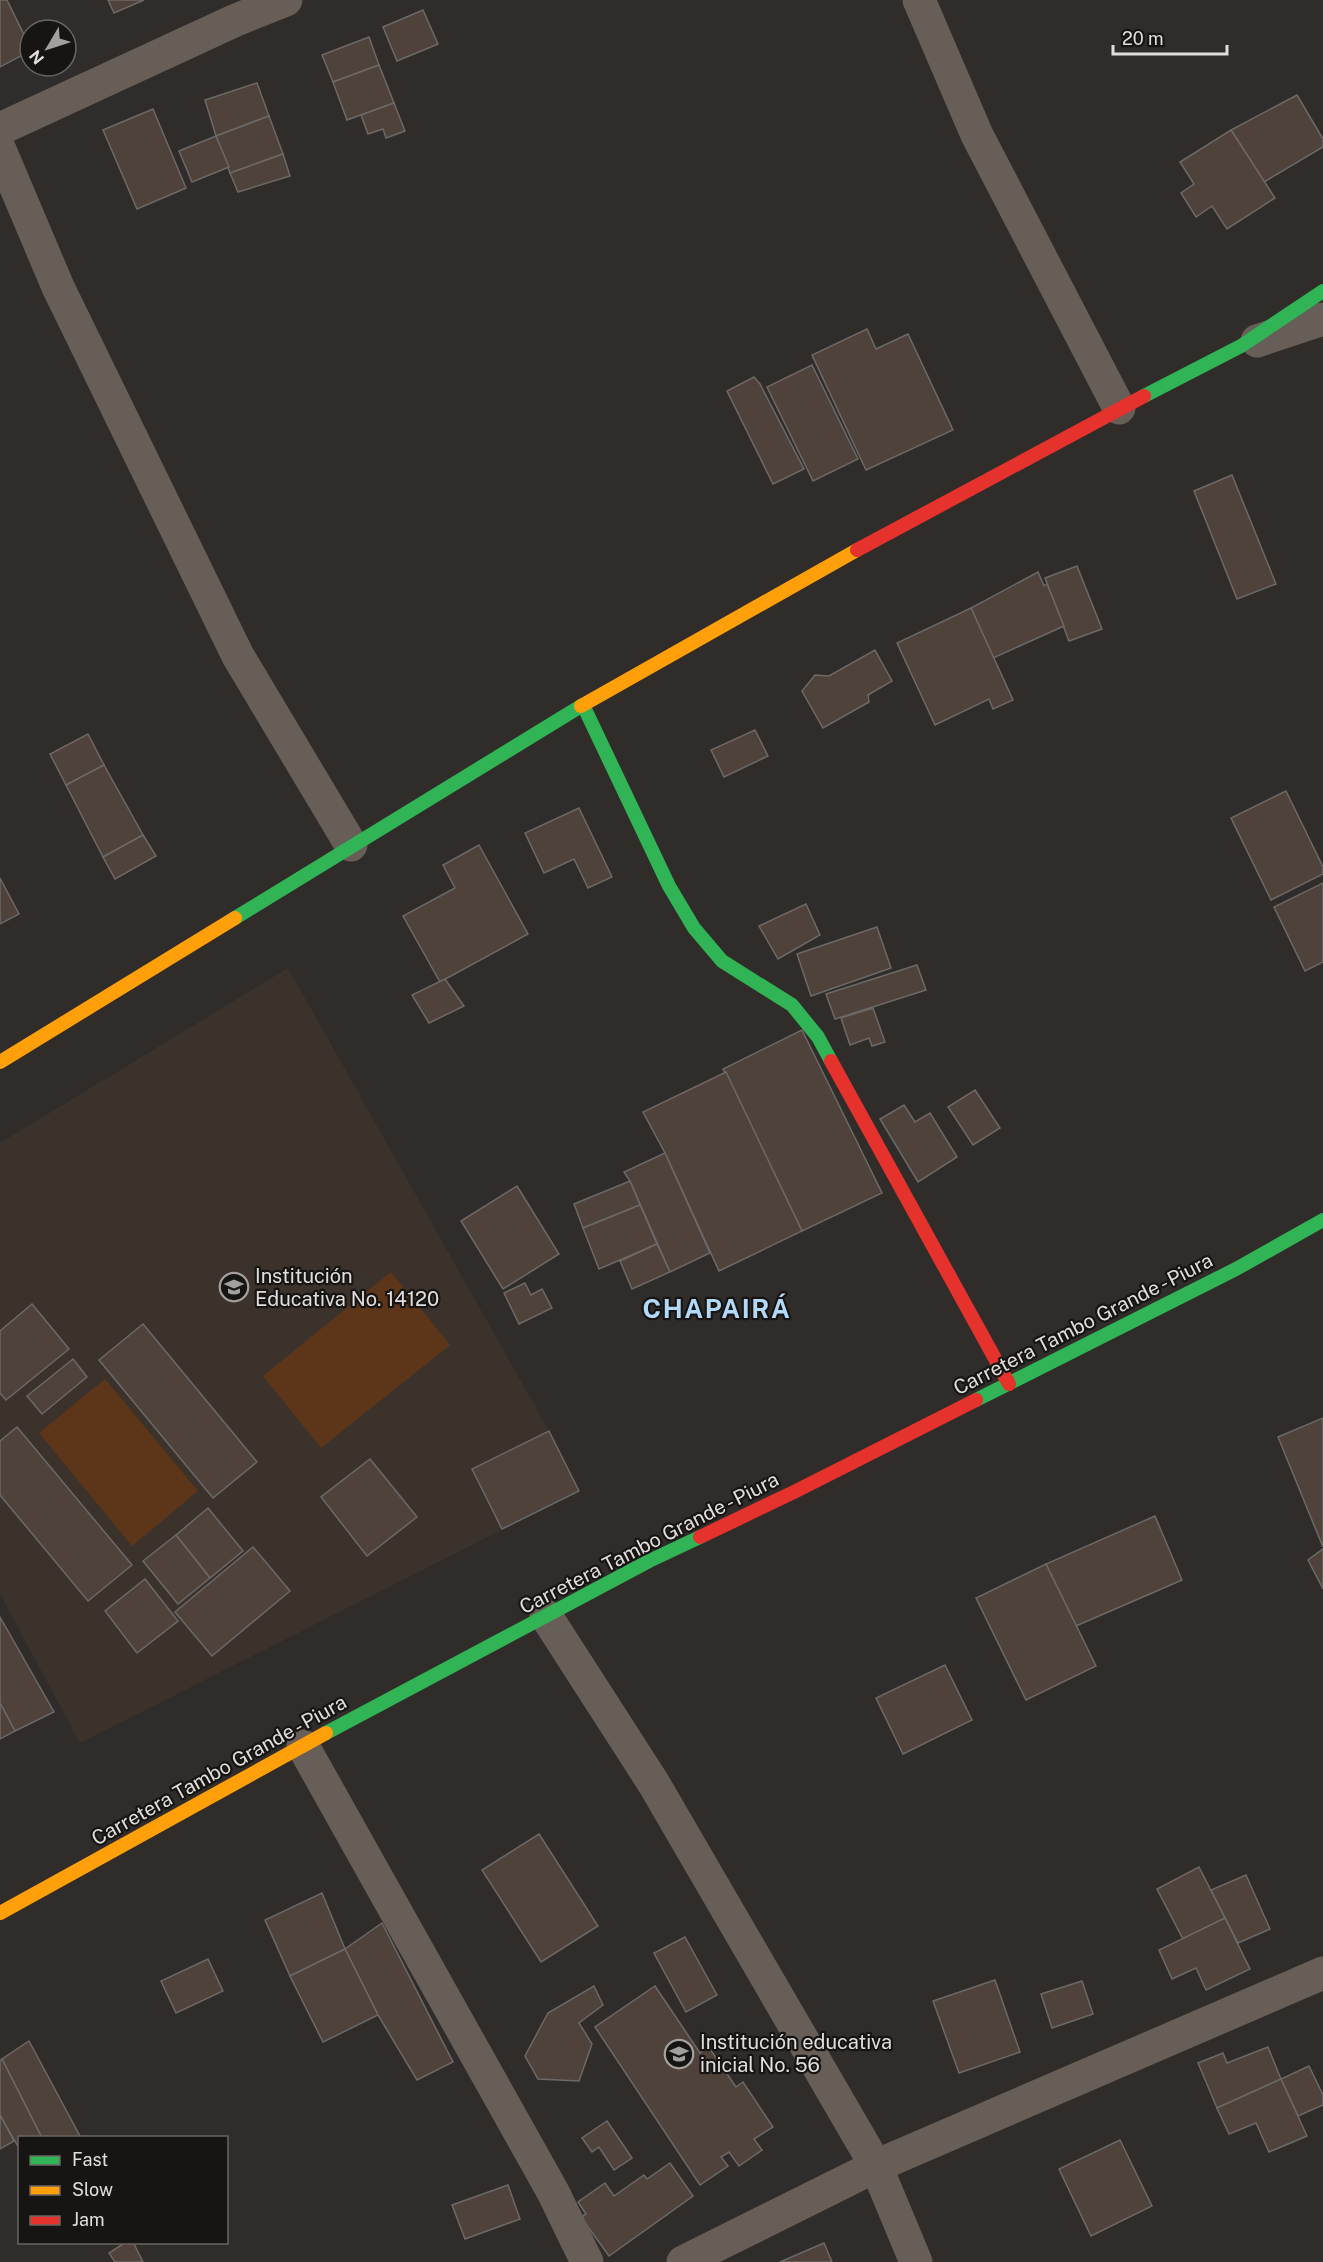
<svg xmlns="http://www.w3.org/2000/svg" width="1323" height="2262" font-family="'Public Sans',sans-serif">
<rect width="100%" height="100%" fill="#2f2c2a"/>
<polygon fill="#3c322c" points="288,968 549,1431 579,1491 80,1743 0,1594 0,1143"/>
<g fill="#5d3519">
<polygon points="391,1272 450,1345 321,1448 263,1376"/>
<polygon points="105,1379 198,1491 132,1546 39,1433"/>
</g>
<g fill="#4f423a" stroke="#6c6968" stroke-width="1.5">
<polygon points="0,0 7,0 30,47 30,51 0,67"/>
<polygon points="108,0 144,0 114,13"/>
<polygon points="423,10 438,44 397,61 383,27"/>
<polygon points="369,37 379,65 333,82 322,55"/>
<polygon points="379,65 394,103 347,120 333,82"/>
<polygon points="257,83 269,116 216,136 205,100"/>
<polygon points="1297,95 1323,139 1323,147 1264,182 1231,130"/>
<polygon points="394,103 405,131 386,138 383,129 368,134 361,115"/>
<polygon points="153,109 186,188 137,209 103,130"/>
<polygon points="269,116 283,154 230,173 216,136"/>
<polygon points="1231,130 1275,198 1227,229 1212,206 1196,217 1181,193 1194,184 1180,162"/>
<polygon points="216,136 229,167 192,182 179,151"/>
<polygon points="283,154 290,176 238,192 230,173"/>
<polygon points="867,329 876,349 908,334 953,430 866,470 812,355"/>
<polygon points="812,365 858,459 813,481 767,387"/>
<polygon points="754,377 760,384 804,469 773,484 727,391"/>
<polygon points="1232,475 1276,584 1237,599 1194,491"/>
<polygon points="1077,566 1102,629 1069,641 1045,578"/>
<polygon points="1038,572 1044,586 1047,584 1064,626 993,658 971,608"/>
<polygon points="971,608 1013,700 993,709 989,699 935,725 897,643"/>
<polygon points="875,650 892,681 868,695 869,702 823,728 802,691 815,675 829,676"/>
<polygon points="755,730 768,756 724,777 711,750"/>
<polygon points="88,734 104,765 66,785 50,754"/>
<polygon points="104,765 143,835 103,857 66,785"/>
<polygon points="1286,791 1323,867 1323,874 1271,900 1231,818"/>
<polygon points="579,808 612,877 588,888 574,859 544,873 525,833"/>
<polygon points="143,835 156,856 115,879 103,857"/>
<polygon points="479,845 528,934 440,982 403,916 455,888 443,865"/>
<polygon points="0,878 19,914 0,924"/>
<polygon points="1323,883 1323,962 1305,971 1274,907"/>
<polygon points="806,904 820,935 778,959 759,926"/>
<polygon points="877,927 891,968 811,996 797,954"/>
<polygon points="917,965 926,990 835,1019 826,994"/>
<polygon points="445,979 464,1006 429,1023 412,995"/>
<polygon points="873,1008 885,1042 872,1046 869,1038 850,1045 841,1018"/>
<polygon points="802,1030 882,1193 802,1231 723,1069"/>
<polygon points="726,1072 802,1231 719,1271 665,1153 643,1112"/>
<polygon points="975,1090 1000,1128 973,1145 948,1107"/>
<polygon points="904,1105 915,1122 930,1113 957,1157 918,1182 880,1119"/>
<polygon points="665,1153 710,1253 670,1272 630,1181 624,1172"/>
<polygon points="630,1181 640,1205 583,1228 574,1204"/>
<polygon points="517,1186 559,1254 503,1289 461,1221"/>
<polygon points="640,1205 657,1244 599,1269 583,1228"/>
<polygon points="657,1244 670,1272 632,1289 620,1261"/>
<polygon points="525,1283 531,1295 542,1289 552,1308 519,1324 504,1293"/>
<polygon points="32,1304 69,1349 6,1400 0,1393 0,1331"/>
<polygon points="143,1324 257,1462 213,1498 99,1360"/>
<polygon points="73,1359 87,1377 42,1414 27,1396"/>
<polygon points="1323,1418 1323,1547 1278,1437"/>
<polygon points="17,1427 132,1565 88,1601 0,1495 0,1441"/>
<polygon points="549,1431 579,1491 502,1529 472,1469"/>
<polygon points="370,1459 417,1517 367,1556 321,1497"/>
<polygon points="208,1508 243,1551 210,1578 176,1535"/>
<polygon points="1155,1516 1182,1580 1076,1626 1046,1564"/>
<polygon points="176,1535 210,1578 178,1604 143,1561"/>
<polygon points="253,1547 290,1591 212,1656 175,1612"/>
<polygon points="1323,1549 1323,1589 1308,1560"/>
<polygon points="1046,1564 1096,1666 1026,1700 976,1598"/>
<polygon points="145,1579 178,1621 137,1653 105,1611"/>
<polygon points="0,1617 54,1712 15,1731 0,1703"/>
<polygon points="945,1665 972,1720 903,1754 876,1698"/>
<polygon points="0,1703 15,1731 0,1739"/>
<polygon points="539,1834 598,1926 541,1962 482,1870"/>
<polygon points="1199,1867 1225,1918 1183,1939 1157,1889"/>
<polygon points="1246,1875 1270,1929 1238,1943 1211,1890"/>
<polygon points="322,1893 345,1949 290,1976 265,1920"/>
<polygon points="1225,1918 1250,1969 1206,1990 1196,1968 1172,1979 1159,1950"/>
<polygon points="382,1923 453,2062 417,2080 378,2015 345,1949"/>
<polygon points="685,1937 717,1995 686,2012 654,1953"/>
<polygon points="345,1949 378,2015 323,2042 290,1976"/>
<polygon points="208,1959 223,1991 176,2013 161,1981"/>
<polygon points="995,1980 1020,2052 959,2073 933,2001"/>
<polygon points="1082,1981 1093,2014 1052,2028 1041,1994"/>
<polygon points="594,1986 603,2005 579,2023 592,2044 579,2081 538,2079 525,2056 548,2013"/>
<polygon points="655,1986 700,2053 708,2046 736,2087 743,2082 773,2127 754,2139 762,2150 739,2166 729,2152 721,2157 728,2166 700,2185 595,2027"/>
<polygon points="29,2041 81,2138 42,2138 2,2059"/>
<polygon points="1268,2047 1281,2079 1217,2108 1198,2063 1223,2053 1227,2063"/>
<polygon points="2,2059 42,2138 20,2138 20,2150 0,2115 0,2061"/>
<polygon points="1309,2066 1323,2095 1323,2105 1298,2116 1281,2079"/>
<polygon points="1281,2079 1307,2136 1269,2152 1256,2123 1229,2134 1217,2108"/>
<polygon points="0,2115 14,2141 0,2149"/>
<polygon points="607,2121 632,2158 614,2170 599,2147 592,2152 582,2138"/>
<polygon points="1120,2140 1152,2206 1091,2236 1059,2169"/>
<polygon points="670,2163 693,2196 609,2256 581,2217 586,2214 578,2202 605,2183 614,2196 644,2175 647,2179"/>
<polygon points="508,2185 520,2219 465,2239 452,2205"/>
<polygon points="126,2242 133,2242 143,2262 115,2262 109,2253"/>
<polygon points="824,2243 832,2262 780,2262"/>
</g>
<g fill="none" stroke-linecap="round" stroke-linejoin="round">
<g stroke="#685e58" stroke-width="33">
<polyline points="919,0 977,135 1119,408"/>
<polyline points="0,129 236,20 286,0"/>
<polyline points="0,150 58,287 238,656 351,845"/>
<polyline points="1257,341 1323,319"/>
<polyline points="546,1616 654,1784 876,2166 916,2262"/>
<polyline points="303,1746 553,2192 587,2262"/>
<polyline points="683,2262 876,2166 1323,1973"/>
</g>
<g stroke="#30b455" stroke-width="14">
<polyline points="1144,396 1241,346 1323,291"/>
<polyline points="583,705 669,886 694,928 722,961 792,1005 818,1037 831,1061"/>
<polyline points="235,918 581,706"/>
<polyline points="976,1400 1236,1269 1323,1220"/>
<polyline points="326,1733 649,1561 700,1537"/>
</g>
<g stroke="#ff9f0a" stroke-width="14">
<polyline points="581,706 857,550"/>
<polyline points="0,1062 235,918"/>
<polyline points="0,1913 326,1733"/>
</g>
<g stroke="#e5322d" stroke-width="14">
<polyline points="857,550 1144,396"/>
<polyline points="831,1061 1009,1384"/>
<polyline points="700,1537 794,1492 976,1400"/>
</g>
</g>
<defs>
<g id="school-ring" transform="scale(1.5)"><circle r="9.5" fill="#171513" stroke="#a39f9d" stroke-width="1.5"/><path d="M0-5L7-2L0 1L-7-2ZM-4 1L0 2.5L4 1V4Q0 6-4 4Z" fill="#a39f9d"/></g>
</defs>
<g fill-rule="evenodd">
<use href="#school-ring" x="234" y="1287"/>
<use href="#school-ring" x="679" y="2054"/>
</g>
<g text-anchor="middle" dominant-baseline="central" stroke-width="4.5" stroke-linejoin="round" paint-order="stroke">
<g font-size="20" fill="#e1dddb" stroke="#171513" text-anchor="start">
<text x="255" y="1276">Institución<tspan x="255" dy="23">Educativa No. 14120</tspan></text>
<text x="700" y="2042">Institución educativa<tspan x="700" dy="23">inicial No. 56</tspan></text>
</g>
<g font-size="20" fill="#e1dddb" stroke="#171513">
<text transform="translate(1083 1324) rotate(-27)">Carretera Tambo Grande - Piura</text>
<text transform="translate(649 1543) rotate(-27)">Carretera Tambo Grande - Piura</text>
<text transform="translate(219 1770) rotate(-29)">Carretera Tambo Grande - Piura</text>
</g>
<g font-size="26" font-weight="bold" letter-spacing="1.5" fill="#b3d9f9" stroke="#171513">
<text x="717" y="1308">CHAPAIRÁ</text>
</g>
</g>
<rect x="18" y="2136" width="210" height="108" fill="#171513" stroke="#686563" stroke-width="1.5"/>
<rect x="30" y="2156" width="30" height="9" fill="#30b455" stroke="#686563" stroke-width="1.5"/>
<text x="72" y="2166" font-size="18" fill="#e1dddb">Fast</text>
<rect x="30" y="2186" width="30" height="9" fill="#ff9f0a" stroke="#686563" stroke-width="1.5"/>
<text x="72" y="2196" font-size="18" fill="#e1dddb">Slow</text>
<rect x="30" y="2216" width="30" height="9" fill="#e5322d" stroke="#686563" stroke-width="1.5"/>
<text x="72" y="2226" font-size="18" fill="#e1dddb">Jam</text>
<g transform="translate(48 48) rotate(231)"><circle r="28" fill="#171513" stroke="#686563" stroke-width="1.5"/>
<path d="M0-4.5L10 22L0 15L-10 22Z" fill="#a39f9d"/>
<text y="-9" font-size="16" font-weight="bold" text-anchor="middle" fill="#e1dddb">N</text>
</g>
<path d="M1113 45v9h114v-9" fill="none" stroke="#e1dddb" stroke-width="3"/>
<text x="1122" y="45" font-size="18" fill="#e1dddb" stroke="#171513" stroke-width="4.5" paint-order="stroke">20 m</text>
</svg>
